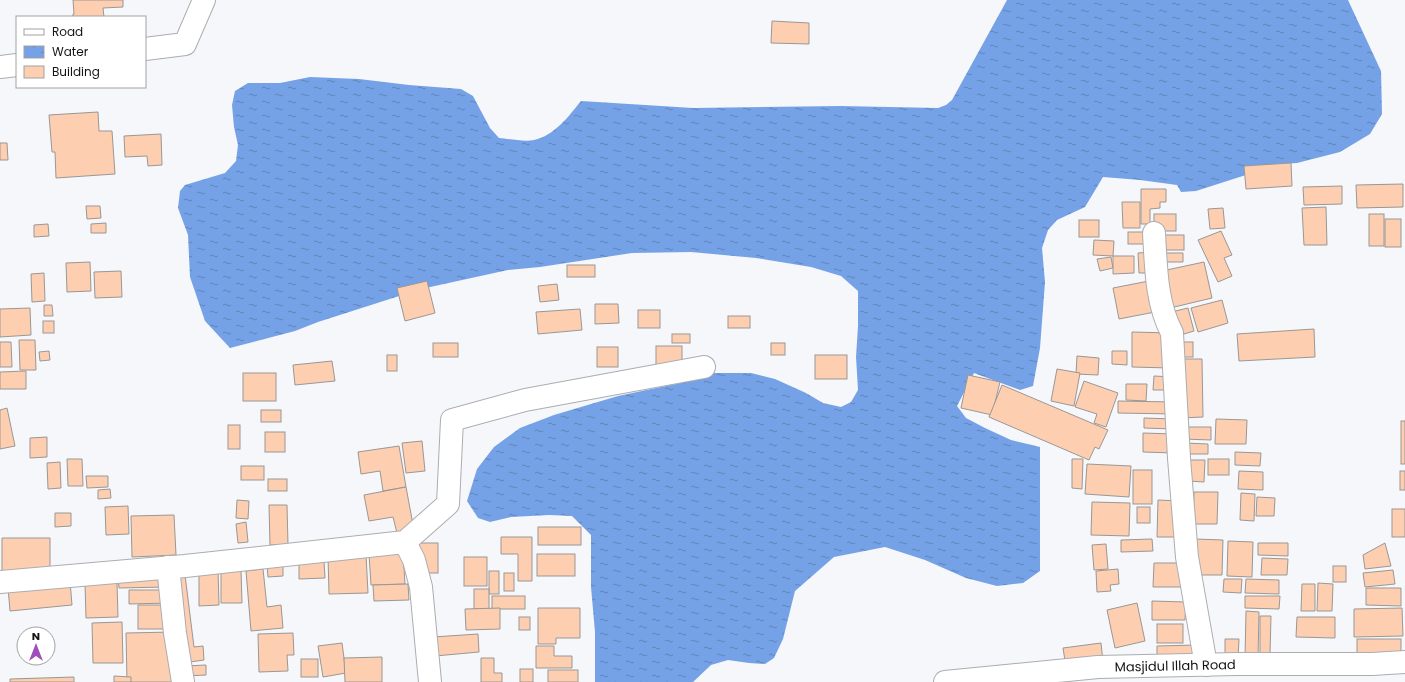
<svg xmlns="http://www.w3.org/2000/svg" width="1405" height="682" font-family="Poppins,sans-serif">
<defs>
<pattern id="water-ripples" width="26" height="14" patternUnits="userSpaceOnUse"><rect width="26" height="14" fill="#75a2e6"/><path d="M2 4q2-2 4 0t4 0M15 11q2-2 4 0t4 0" fill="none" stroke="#5f83b9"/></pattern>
</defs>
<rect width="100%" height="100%" fill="#f5f7fa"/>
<path fill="url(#water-ripples)" d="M1007 0H1348L1381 71 1382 114 1370 134 1340 152 1297 163 1249 166V174L1196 191 1181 192 1177 185 1140 180 1103 177 1085 207 1057 220 1048 230 1042 248 1045 282 1040 348 1033 386 1020 390 974 373 957 406 966 418 985 428 1011 440 1040 447V571L1023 583 997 586 966 578 925 560 885 547 834 557 795 591 783 639 774 658 765 664 749 663 728 660 711 665 693 682H595V632L591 587V535L572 516 549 515 511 517 490 522 478 518 467 501 477 469 494 447 520 428 554 415 618 396 680 383 714 373H751L775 379 806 393 823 403 841 407 851 402 858 390 856 357 858 326V291L841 276 811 267 756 258 691 252 632 253 540 267 508 270 421 289 318 322 295 331 230 348 205 321 190 277 188 235 178 208 180 191 185 185 225 173 236 161 238 145 234 127 232 105 235 91 248 83H280L310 77 359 79 409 85 461 89 473 96 490 128 499 138C509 139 525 142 534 140 554 136 569 116 581 101L693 108 840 106 938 108 946 105 952 100Z"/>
<g fill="#feceb1" stroke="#9a9795">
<polygon points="73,0 123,0 123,7 103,8 104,17 73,17 73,14 74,14"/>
<polygon points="772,21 809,23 809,44 771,43"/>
<polygon points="98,112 99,131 112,131 115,174 56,178 55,152 52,152 49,115"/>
<polygon points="161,134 162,165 148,166 147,156 125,157 124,136"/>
<polygon points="0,143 7,143 8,160 0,160"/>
<polygon points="1291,163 1292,186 1246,189 1244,166"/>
<polygon points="1403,184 1403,207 1357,208 1356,185"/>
<polygon points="1342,186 1342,204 1304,205 1303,187"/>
<polygon points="1141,189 1166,189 1166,202 1160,202 1160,208 1150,209 1150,224 1141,224"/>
<polygon points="1122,202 1140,202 1140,228 1123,228"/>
<polygon points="86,206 100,206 101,218 87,219"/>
<polygon points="1326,207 1327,245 1304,245 1302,208"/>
<polygon points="1223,208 1225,228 1210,229 1208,209"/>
<rect x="1154" y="214" width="22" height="17"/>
<rect x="1369" y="214" width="15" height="32"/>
<rect x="1385" y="219" width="16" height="28"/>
<rect x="1079" y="220" width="20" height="17"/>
<polygon points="106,223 106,233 91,233 91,224"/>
<polygon points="48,224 49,236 34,237 34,225"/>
<polygon points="1221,231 1232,255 1224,258 1232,276 1218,282 1198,240"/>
<rect x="1128" y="232" width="23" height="12"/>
<rect x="1158" y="235" width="26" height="15"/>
<polygon points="1094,240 1114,241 1113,256 1093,255"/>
<polygon points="1152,252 1153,273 1139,273 1138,253"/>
<polygon points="1160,253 1183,253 1183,262 1161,262"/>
<polygon points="1113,256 1134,256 1134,273 1113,274"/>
<polygon points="1111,257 1113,268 1100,271 1097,259"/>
<polygon points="90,262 91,291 67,292 66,263"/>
<polygon points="1204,262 1212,298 1170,308 1162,271"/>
<rect x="567" y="265" width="28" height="12"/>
<polygon points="121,271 122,297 95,298 94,272"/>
<polygon points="44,273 45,301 32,302 31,274"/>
<polygon points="1154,280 1160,311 1119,319 1113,288"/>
<polygon points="427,281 435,313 405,321 397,288"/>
<polygon points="557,284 559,300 540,302 538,286"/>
<polygon points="1222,300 1228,323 1198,332 1191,308"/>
<polygon points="595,304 618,304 619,323 595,324"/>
<polygon points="44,305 52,305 53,316 44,316"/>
<polygon points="30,308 31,335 0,337 0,309"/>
<polygon points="1188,308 1194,331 1174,337 1167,313"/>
<polygon points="580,309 582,330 538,334 536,312"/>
<rect x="638" y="310" width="22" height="18"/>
<rect x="728" y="316" width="22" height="12"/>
<rect x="43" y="321" width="11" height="12"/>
<polygon points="1314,329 1315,357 1239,361 1237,334"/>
<polygon points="1132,332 1171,333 1170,368 1132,367"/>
<rect x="672" y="334" width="18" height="9"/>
<polygon points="19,340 35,340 36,370 20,370"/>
<polygon points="0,342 11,342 12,367 0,367"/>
<rect x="1175" y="342" width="18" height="15"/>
<rect x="433" y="343" width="25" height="14"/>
<rect x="771" y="343" width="14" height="12"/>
<rect x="656" y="346" width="26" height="21"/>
<rect x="597" y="347" width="21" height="20"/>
<polygon points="49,351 50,360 40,361 39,352"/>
<polygon points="1112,351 1127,351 1127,365 1112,364"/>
<rect x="387" y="355" width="10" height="16"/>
<rect x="815" y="355" width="32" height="24"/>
<polygon points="1077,356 1099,358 1098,375 1076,374"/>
<polygon points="1179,359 1202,359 1203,417 1181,418"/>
<polygon points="332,361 335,381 295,385 293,365"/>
<polygon points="1057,369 1080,373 1074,406 1051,401"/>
<polygon points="26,371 26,389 0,389 0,372"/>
<rect x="243" y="373" width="33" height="28"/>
<polygon points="968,375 1000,382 992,415 961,408"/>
<polygon points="1154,376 1173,377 1173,390 1153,390"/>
<polygon points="1084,381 1118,393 1106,427 1094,423 1097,414 1075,407"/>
<polygon points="1126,384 1147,384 1146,401 1126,400"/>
<polygon points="1002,385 1108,430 1099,449 1095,447 1089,460 989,417"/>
<polygon points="1118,401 1174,402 1174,414 1118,413"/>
<polygon points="7,408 15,446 0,449 0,410"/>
<rect x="261" y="410" width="20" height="12"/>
<polygon points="1144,418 1174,419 1174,429 1144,428"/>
<polygon points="1216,419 1247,420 1246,444 1215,444"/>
<rect x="1401" y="421" width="4" height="43"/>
<rect x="228" y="425" width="12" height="24"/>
<polygon points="1184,427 1211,427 1211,440 1183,439"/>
<rect x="265" y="432" width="20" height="20"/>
<polygon points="1143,433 1174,434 1174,453 1143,452"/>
<polygon points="47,437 47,457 30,458 30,438"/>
<polygon points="422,441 425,471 406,473 402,443"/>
<polygon points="1183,443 1208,444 1208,454 1182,454"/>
<polygon points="399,446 406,487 383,491 380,471 361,474 358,452"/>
<polygon points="1235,452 1261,453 1260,466 1235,465"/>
<polygon points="67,459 82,459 83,486 68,486"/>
<polygon points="1072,459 1083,459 1082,489 1072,488"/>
<rect x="1208" y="459" width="21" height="16"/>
<polygon points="1189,460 1205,460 1204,482 1189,481"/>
<polygon points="60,462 61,488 48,489 47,463"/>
<polygon points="1087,464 1131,466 1129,497 1085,494"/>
<rect x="241" y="466" width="23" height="14"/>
<rect x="1133" y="470" width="19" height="34"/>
<polygon points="1239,471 1263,472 1263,490 1238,489"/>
<rect x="1400" y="471" width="5" height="19"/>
<polygon points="86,476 108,476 108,487 87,488"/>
<rect x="268" y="479" width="19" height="12"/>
<polygon points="406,487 414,530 397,533 393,517 369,521 364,495"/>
<polygon points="110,489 111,498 98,499 98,490"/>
<polygon points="1194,492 1218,492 1217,524 1193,524"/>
<polygon points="1241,493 1255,494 1254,521 1240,520"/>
<polygon points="1257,497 1275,498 1274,516 1256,516"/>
<polygon points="237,500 249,501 248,519 236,518"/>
<polygon points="1158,500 1179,501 1179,537 1157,537"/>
<polygon points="1092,502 1130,503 1129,536 1091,535"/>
<polygon points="269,505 287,505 288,545 270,545"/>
<polygon points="128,506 129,534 106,535 105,507"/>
<rect x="1137" y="507" width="13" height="16"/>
<rect x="1392" y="509" width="13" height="28"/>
<polygon points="55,513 71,513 71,526 55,527"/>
<polygon points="174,515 176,555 132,557 131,516"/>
<polygon points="246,522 248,542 238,543 236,524"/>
<rect x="538" y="527" width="43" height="18"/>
<polygon points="501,537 532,537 532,581 518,581 518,554 501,554"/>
<polygon points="2,538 50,538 50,570 2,571"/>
<polygon points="1152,539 1153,551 1121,552 1121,540"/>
<polygon points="1195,539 1223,540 1222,575 1194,575"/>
<polygon points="1228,541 1253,542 1252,577 1227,576"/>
<rect x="419" y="543" width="19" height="30"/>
<polygon points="1258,543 1288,543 1288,556 1258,555"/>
<polygon points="1385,543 1391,566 1365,569 1363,555"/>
<polygon points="1106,544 1108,569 1094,570 1092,545"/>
<polygon points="403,552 405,584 371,585 369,554"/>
<rect x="537" y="554" width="38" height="22"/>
<polygon points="366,555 368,593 329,594 328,556"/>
<rect x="464" y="557" width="23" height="29"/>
<polygon points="1262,558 1288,559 1287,575 1261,575"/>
<polygon points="324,561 325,578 299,579 299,562"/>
<polygon points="283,563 283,576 268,577 267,564"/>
<polygon points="1154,563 1187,563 1186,587 1153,587"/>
<rect x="1333" y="566" width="13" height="16"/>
<polygon points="199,569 218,569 219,605 199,606"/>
<polygon points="263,569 267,607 281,605 283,628 251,631 246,571"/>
<polygon points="1118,569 1119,584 1110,585 1111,591 1097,592 1096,571"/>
<polygon points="221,570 241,570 242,603 221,603"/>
<polygon points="1393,570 1395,584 1365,587 1363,573"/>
<rect x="489" y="571" width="10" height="23"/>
<rect x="504" y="573" width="10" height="18"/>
<polygon points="166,575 166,587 119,588 118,576"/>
<polygon points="185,575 194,647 203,646 204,660 183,663 173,576"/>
<polygon points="1224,579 1242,579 1241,593 1223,592"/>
<polygon points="1246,579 1279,580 1279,594 1245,593"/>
<polygon points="70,581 72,605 10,611 8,587"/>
<polygon points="117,583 118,617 86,618 85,584"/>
<polygon points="1318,583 1333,584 1332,611 1317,611"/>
<polygon points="408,584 409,600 374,601 373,585"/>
<polygon points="1302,584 1315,584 1315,611 1301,611"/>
<polygon points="1366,588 1401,588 1401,606 1366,605"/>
<rect x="474" y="589" width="15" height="20"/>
<polygon points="129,590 169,590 169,603 129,604"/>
<rect x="492" y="596" width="33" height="13"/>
<polygon points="1245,596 1280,596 1279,609 1245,608"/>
<polygon points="1152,601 1186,602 1185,620 1152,620"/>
<polygon points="1137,603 1145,641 1115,648 1107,610"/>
<rect x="138" y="605" width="31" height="24"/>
<polygon points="500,608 500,629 466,630 465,609"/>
<polygon points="538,608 580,608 580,638 556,638 556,644 538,644"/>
<polygon points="1402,608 1403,636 1354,637 1354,609"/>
<polygon points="1246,611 1259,612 1258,658 1245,657"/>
<polygon points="1260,616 1271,616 1270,654 1260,654"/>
<rect x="519" y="617" width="11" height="13"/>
<polygon points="1297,617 1335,617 1335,638 1296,637"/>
<polygon points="122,622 123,663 93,663 92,623"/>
<rect x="1157" y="624" width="26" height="19"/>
<polygon points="173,632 174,682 127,682 126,633"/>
<polygon points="293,633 294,655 287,655 288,671 259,672 258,634"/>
<polygon points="478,634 479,652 435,656 433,637"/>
<polygon points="1225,639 1239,639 1238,659 1225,659"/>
<rect x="1357" y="639" width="44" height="20"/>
<polygon points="342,643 346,673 323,677 318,646"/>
<polygon points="1101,643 1103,662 1066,667 1063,648"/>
<polygon points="1197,645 1198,662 1157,662 1157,646"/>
<polygon points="536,646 554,646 554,656 572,656 572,668 536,668"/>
<polygon points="382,657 382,682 345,682 344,658"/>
<polygon points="481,658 494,658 494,673 502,673 502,682 481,682"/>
<rect x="301" y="659" width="17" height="18"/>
<polygon points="206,665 206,675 185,676 185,666"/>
<rect x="520" y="669" width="13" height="13"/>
<rect x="548" y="670" width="30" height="12"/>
<polygon points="114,676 131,677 131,682 114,682"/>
<polygon points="74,677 74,682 10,682 10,679"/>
</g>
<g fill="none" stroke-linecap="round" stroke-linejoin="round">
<g stroke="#abadb0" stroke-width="24">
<g id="street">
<polyline points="145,49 185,44 204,0"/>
<polyline points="0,67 17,65"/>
<path d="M1154 233C1156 266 1156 303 1172 333L1179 458 1187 557 1206 665"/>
<polyline points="405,542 414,560 421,587 430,682"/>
<polyline points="168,567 175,633 183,682"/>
<polyline points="0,582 185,566 405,542 448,504 452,420 525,400 704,367"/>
<path id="s1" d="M945 682 1098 667 1236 664H1372L1405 662"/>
</g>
</g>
<use href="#street" stroke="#fff" stroke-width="22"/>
</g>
<g text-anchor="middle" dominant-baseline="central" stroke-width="3" stroke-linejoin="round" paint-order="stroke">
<g font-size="13" fill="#131315" stroke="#fff">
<text stroke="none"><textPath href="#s1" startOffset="231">Masjidul Illah Road</textPath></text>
</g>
</g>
<rect x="16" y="16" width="130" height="72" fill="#ffffff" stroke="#a1a1a1"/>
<rect x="24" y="29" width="20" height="6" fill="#ffffff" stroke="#a1a1a1"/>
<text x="52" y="36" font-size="12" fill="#131315">Road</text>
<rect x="24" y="46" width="20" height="12" fill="url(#water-ripples)" stroke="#a1a1a1"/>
<text x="52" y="56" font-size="12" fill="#131315">Water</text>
<rect x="24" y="66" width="20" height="12" fill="#feceb1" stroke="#a1a1a1"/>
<text x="52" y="76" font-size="12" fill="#131315">Building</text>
<g transform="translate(36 646)"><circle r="19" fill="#ffffff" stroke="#a1a1a1"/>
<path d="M0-3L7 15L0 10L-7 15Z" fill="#a14ebd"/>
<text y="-6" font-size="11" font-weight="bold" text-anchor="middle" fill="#131315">N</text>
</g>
</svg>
